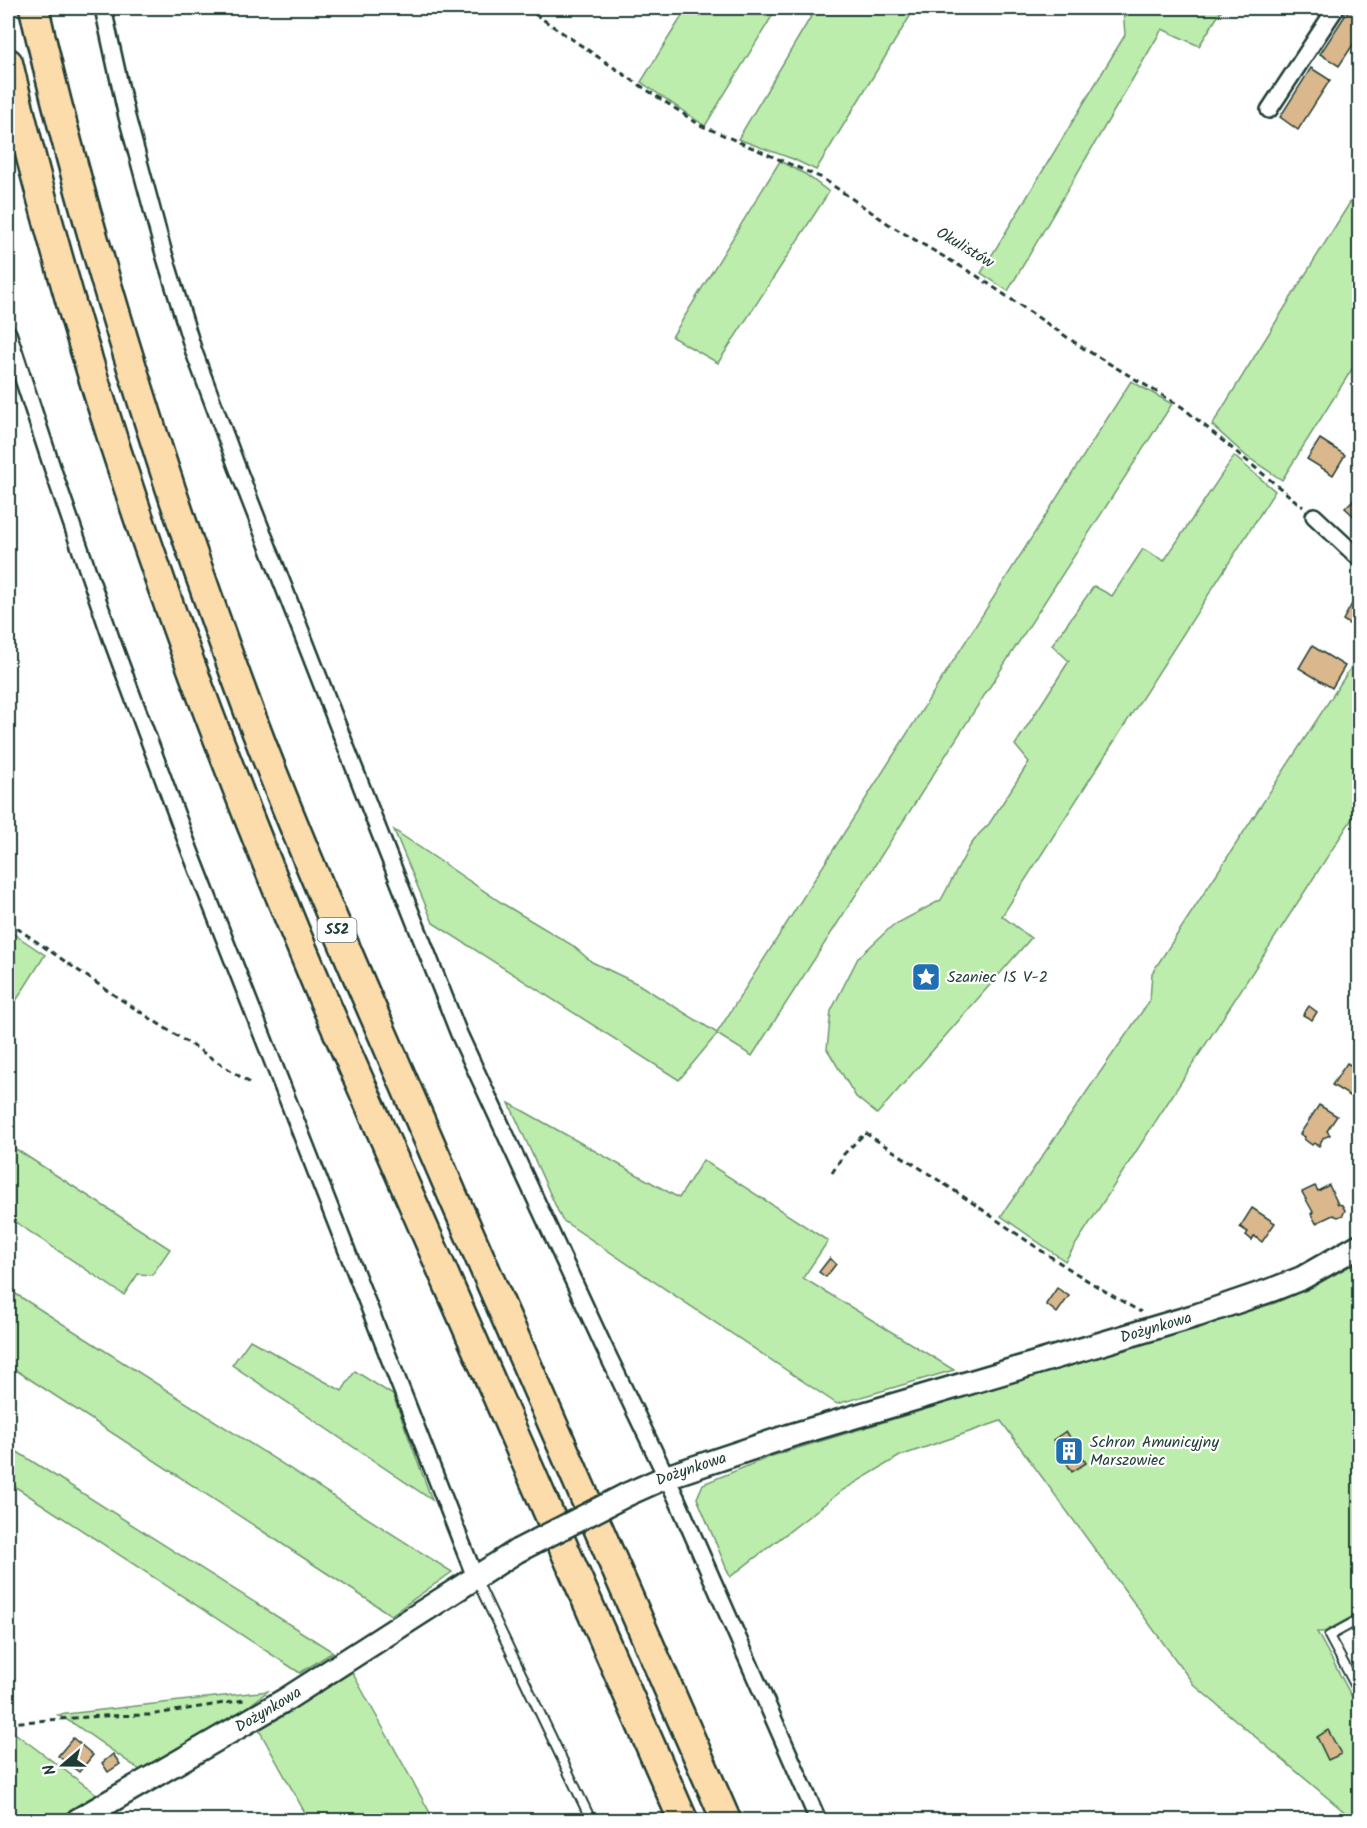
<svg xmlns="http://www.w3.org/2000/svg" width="1367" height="1828" font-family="Kalam,sans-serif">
<rect width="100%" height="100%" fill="#fff"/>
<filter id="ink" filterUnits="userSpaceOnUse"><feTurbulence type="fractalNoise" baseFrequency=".0167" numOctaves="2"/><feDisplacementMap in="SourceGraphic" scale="12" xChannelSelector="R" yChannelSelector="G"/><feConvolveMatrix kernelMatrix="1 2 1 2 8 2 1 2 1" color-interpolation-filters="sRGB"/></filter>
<g filter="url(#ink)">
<g fill="#bdedac" stroke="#6e9570" stroke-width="1.5">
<polygon points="687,8 777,8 705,126 641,82"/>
<polygon points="816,8 915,8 816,170 793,159 738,139"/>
<polygon points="1123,8 1223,8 1199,46 1162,29 1008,291 981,273 1125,35"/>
<polygon points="780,161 805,174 829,192 718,363 672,337"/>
<polygon points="1359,188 1359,358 1282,480 1246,456 1212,425"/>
<polygon points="1131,381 1172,404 752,1056 717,1034 679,1080 433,923 394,830 505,905 572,945 592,962 638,984 717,1033"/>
<polygon points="1234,456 1275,491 1002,916 1031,938 877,1114 856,1097 827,1049 831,1011 858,958 892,926 941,900 970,846 979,834 989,824 1029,762 1015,745 1069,661 1052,645 1094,586 1112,596 1143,549 1164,561"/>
<polygon points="1359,655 1359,808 1065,1261 1001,1216 1150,1000 1152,973"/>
<polygon points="8,930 45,955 16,1001 8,996"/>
<polygon points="509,1103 679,1198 703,1160 828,1241 803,1278 954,1370 837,1404 562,1220"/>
<polygon points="8,1144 170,1249 152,1275 138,1274 124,1295 8,1217"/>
<polygon points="1359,1261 1359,1613 1324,1632 1317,1632 1359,1710 1359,1820 1354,1820 1194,1685 1001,1421 900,1456 843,1490 730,1577 697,1498 703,1484 772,1456 1275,1303 1312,1287"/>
<polygon points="8,1289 452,1572 391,1615 8,1365"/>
<polygon points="250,1340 342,1391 355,1371 393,1395 432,1500 232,1365"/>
<polygon points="8,1446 333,1652 300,1673 8,1482"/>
<polygon points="352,1672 434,1820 309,1820 258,1728"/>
<polygon points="268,1691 244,1710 143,1772 74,1724 58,1715"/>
<polygon points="8,1728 98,1795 57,1820 8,1820"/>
</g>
<g fill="#dab78c" stroke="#1f3d34" stroke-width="1.5">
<polygon points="1350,8 1356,8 1360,10 1360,34 1339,66 1320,54"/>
<polygon points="1311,68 1330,80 1298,130 1280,117"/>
<polygon points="1320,439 1345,455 1333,475 1307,459"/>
<polygon points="1360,493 1360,522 1345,508"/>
<polygon points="1353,602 1360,606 1360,631 1343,620"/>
<polygon points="1312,646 1345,666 1332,688 1299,668"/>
<polygon points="1309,1006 1317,1012 1312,1020 1303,1015"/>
<polygon points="1347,1063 1360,1071 1360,1090 1358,1093 1354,1090 1350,1096 1332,1085"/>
<polygon points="1319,1105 1337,1116 1327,1131 1330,1135 1323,1138 1319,1146 1314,1143 1312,1145 1304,1139 1305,1137 1300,1134"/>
<polygon points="1329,1185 1338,1204 1342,1205 1345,1210 1343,1215 1338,1217 1333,1215 1316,1223 1311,1214 1313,1212 1302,1192 1315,1186 1318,1191"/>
<polygon points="1252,1208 1275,1223 1262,1242 1254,1236 1252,1240 1246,1235 1248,1232 1240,1227"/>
<polygon points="830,1258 836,1264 826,1277 819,1272"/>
<polygon points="1057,1288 1069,1296 1057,1313 1046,1304"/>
<polygon points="1066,1431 1086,1463 1072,1472 1053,1440"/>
<polygon points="1328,1730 1341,1754 1328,1760 1317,1737"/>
<polygon points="73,1738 93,1755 79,1772 58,1756"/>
<polygon points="113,1754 120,1764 108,1772 102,1763"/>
</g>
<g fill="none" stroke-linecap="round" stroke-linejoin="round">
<g stroke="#1f3d34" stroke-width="12">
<g id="lane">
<polyline points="477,1581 591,1820"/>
<polyline points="1360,1619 1329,1636 1360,1694"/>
</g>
</g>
<g stroke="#1f3d34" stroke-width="20">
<g id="street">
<polyline points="103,8 127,117 164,254 194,352 237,467 387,852 459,1034 603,1345 676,1497 818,1820"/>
<polyline points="1269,110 1336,8"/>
<polyline points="8,333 54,473 111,638 190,851 475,1577"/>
<polyline points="1314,516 1360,559"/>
</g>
</g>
<g stroke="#1f3d34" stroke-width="27">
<g id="secondary">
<path id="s1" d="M628 1494 666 1477 789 1436 1198 1315 1274 1289 1302 1278 1360 1245"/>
<path id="s2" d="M78 1820 285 1700 517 1551"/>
</g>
</g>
<g stroke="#1f3d34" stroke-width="33">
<g id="highway">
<path d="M34 8C71 172 120 335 173 496 205 591 238 687 276 781 331 920 393 1056 452 1194 543 1403 635 1611 726 1820"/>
<path d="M8 63C82 381 192 689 319 989L683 1820"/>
</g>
</g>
<g stroke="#1f3d34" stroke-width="3" stroke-dasharray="6 4.5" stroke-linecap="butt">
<polyline points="526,8 635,82 700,125 822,178 893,227 977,276 1083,348 1182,407 1303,507"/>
<polyline points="8,922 111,993 250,1083"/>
<path d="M832 1173 844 1154 865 1133C903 1157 942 1182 980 1208 1032 1245 1085 1281 1141 1312"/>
<polyline points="8,1723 101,1716 149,1715 244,1700"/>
</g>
<use href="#lane" stroke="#fff" stroke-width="8"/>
<use href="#street" stroke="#fff" stroke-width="15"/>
<use href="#secondary" stroke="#fff" stroke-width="22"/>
<use href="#highway" stroke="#fddcac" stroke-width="28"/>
<g stroke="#1f3d34" stroke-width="27" stroke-linecap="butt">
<polyline id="secondary-bridge" points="517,1551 628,1494"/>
</g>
<use href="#secondary-bridge" stroke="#fff" stroke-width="22"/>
</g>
</g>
<defs>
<g id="sight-square" transform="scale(1.5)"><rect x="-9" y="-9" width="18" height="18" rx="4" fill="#1f6fb2" stroke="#fff"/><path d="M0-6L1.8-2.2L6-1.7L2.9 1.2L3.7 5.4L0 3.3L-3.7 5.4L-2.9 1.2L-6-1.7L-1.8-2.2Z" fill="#fff"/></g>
<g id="building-square" transform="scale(1.5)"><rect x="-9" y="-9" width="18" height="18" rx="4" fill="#1f6fb2" stroke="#fff"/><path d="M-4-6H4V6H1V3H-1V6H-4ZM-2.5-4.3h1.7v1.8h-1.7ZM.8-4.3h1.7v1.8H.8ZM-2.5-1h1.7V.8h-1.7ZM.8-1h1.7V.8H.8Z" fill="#fff"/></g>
</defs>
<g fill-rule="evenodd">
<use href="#sight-square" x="926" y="977"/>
<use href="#building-square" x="1069" y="1451"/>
</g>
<g text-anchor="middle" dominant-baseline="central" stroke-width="4.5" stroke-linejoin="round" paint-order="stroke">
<rect fill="#fff" stroke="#627771" stroke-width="1.5" x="317.5" y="918" width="39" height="24" rx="4.5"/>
<g font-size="15" font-weight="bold" fill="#1f3d34">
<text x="337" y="930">S52</text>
</g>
<g font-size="16" fill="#1f3d34" stroke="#fff">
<text transform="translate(965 248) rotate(31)">Okulistów</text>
<text stroke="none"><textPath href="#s1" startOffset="554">Dożynkowa</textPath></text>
<text stroke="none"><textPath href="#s1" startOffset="68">Dożynkowa</textPath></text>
<text stroke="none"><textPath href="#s2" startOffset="220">Dożynkowa</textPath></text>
</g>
<g font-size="16" fill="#1f3d34" stroke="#fff" text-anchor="start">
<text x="947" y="977">Szaniec IS V-2</text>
<text x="1090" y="1442">Schron Amunicyjny<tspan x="1090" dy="18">Marszowiec</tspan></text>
</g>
</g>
<rect width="1367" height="1828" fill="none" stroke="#fff" stroke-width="30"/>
<rect x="15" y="15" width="1337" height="1798" fill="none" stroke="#1f3d34" stroke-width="2" filter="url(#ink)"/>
<g transform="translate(63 1765) rotate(250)" stroke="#ffffff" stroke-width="4.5" paint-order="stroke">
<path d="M0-4.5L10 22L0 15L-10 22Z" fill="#1f3d34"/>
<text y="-9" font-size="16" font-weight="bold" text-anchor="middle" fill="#1f3d34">N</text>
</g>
</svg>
